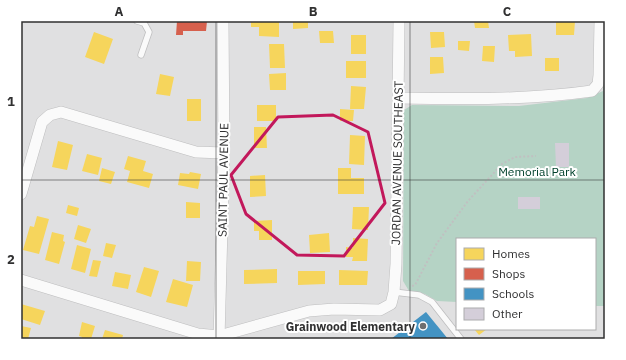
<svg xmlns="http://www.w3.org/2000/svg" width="626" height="360" font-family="'IBM Plex Sans',sans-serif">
<rect width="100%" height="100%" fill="#e0e0e1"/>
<polygon fill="#b5d3c5" points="605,62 605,306 595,306 595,239 457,239 457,302 437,301 425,294 409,291 403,281 404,110 412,105 519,106 587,98 603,91"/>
<g fill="#f6d55c">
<polygon points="251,21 279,21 279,37 259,36 259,27 251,27"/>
<polygon points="293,21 308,21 308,28 293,29"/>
<polygon points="474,21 488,21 489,28 475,28"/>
<polygon points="556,21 575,21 574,35 556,35"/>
<polygon points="319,31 333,31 334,43 320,43"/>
<polygon points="94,32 113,39 104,64 85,57"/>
<polygon points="430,32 444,32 445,47 431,48"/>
<polygon points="531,34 532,56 515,57 515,51 509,51 508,35"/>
<rect x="351" y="35" width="15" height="19"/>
<polygon points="458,41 470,41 469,51 458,50"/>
<polygon points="269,44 284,44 285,68 270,68"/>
<polygon points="483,46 495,46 494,62 482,61"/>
<polygon points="430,57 443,57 444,73 430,74"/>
<rect x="545" y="58" width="14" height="13"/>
<rect x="346" y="61" width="20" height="17"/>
<polygon points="286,73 286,90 270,90 269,74"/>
<polygon points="160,74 174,77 170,96 156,94"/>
<polygon points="351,86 366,87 364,109 350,109"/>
<rect x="187" y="99" width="14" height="22"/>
<rect x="257" y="105" width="19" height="16"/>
<polygon points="340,109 354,110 353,121 340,121"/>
<polygon points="254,127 266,127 267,148 254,148"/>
<polygon points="350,135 365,136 364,165 349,164"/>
<polygon points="58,141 73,145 67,170 52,167"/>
<polygon points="87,154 102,158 98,175 82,171"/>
<polygon points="128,156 146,161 143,171 153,174 149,188 127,182 130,171 124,169"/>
<polygon points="102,168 115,172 111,184 99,181"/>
<polygon points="338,168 351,168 351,178 364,178 364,194 338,194"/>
<polygon points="190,172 201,174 198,189 178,185 180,173 189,174"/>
<polygon points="265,175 266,196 250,197 250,176"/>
<polygon points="186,202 200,203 200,218 186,218"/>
<polygon points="68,205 79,208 77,216 66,213"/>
<polygon points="353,207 369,207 368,230 352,229"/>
<polygon points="37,216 49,219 39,254 23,250 30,226 34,227"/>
<polygon points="272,220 272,240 259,240 259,231 254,231 254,221"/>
<polygon points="78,225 91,229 86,243 74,239"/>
<polygon points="52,232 64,235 63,241 65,242 59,264 45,260"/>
<polygon points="329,233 330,252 310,253 309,235"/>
<polygon points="353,238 368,239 367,261 352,261 353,257 346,257 346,247 353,248"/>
<polygon points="106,243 116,245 112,258 103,256"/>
<polygon points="77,245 91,249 85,273 71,269"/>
<polygon points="93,260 101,261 97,277 89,276"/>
<polygon points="187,261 201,262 200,281 186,281"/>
<polygon points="144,267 159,271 151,297 136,292"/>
<polygon points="277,269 277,283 244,284 244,270"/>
<polygon points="339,270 368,271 367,285 339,285"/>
<polygon points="298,271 325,271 325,284 298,285"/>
<polygon points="115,272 131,275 128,289 112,286"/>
<polygon points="173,279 193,285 187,307 166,302"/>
<polygon points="21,304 45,311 40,325 21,319"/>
<polygon points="82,322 95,326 91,339 82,339 82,337 79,336"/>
<polygon points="21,326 31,328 28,339 21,339"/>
<polygon points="474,329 487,329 479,335"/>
<polygon points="105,330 123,335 122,339 102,339"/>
</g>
<polygon fill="#d6604d" points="177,21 207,21 206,31 183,31 183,35 176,35"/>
<polygon fill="#4393c3" points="426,312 448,339 391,339"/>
<g fill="#d4ced9">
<polygon points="555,143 569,143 569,167 556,167"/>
<rect x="518" y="197" width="22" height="12"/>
</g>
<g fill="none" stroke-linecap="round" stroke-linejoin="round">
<g stroke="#bebebf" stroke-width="7">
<g id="service">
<polyline points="137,21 144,23 149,32 141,55"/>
<polyline points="394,292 419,295 432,302 461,339"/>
</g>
</g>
<g stroke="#bebebf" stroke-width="12">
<g id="minor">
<path d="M398 98C463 99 528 100 592 91L598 84 599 75 600 21"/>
<polyline points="21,194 42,122 50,115 61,112 196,152 224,153"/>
<polyline points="21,280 198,334 219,336 309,311 334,309 380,310 391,304 394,292 396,264 399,21"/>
<polyline points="219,339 224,153 223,21"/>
</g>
</g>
<polyline stroke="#c0c0c1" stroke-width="2" stroke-dasharray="2 2" stroke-linecap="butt" points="412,286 415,285 437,243 468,201 502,164 515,157 536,156"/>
<use href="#service" stroke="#fafafa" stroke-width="5.5"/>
<use href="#minor" stroke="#fafafa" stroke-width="11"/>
</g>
<path fill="none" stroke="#c2185b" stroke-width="3" stroke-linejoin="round" d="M333 115 368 132 385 203 344 256 297 255 246 214 231 175 278 117Z"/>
<path fill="none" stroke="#303031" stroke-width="1" stroke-opacity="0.55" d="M216 21V339M410 21V339M21 180H605"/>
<circle fill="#6e6e6f" stroke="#fff" stroke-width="1.5" cx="423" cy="326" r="4"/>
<g text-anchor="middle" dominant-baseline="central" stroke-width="4" stroke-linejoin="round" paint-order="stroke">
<g font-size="12" fill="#303031" stroke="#fff">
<text transform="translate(397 163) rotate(-89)">JORDAN AVENUE SOUTHEAST</text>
<text transform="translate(223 180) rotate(-89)">SAINT PAUL AVENUE</text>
</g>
<g font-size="12" fill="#01412c" stroke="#fff">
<text x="537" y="171">Memorial Park</text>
</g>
<g font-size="12" font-weight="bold" fill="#303031" stroke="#fff" text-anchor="end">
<text x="415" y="326">Grainwood Elementary</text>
</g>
</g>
<rect width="626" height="360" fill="none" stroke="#ffffff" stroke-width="44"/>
<rect x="456" y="238" width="140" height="92" fill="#ffffff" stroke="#acacad"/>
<rect x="464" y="248" width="20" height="12" fill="#f6d55c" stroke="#acacad"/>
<text x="492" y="258" font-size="12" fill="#303031">Homes</text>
<rect x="464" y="268" width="20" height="12" fill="#d6604d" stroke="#acacad"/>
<text x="492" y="278" font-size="12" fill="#303031">Shops</text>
<rect x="464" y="288" width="20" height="12" fill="#4393c3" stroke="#acacad"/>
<text x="492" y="298" font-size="12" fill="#303031">Schools</text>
<rect x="464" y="308" width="20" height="12" fill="#d4ced9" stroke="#acacad"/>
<text x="492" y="318" font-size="12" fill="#303031">Other</text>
<rect x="22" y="22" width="582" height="316" fill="none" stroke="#303031" stroke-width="1.5"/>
<g font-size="13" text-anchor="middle" font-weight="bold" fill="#303031">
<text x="119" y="16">A</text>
<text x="313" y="16">B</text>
<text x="507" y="16">C</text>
<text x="11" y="106">1</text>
<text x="11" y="264">2</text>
</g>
</svg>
